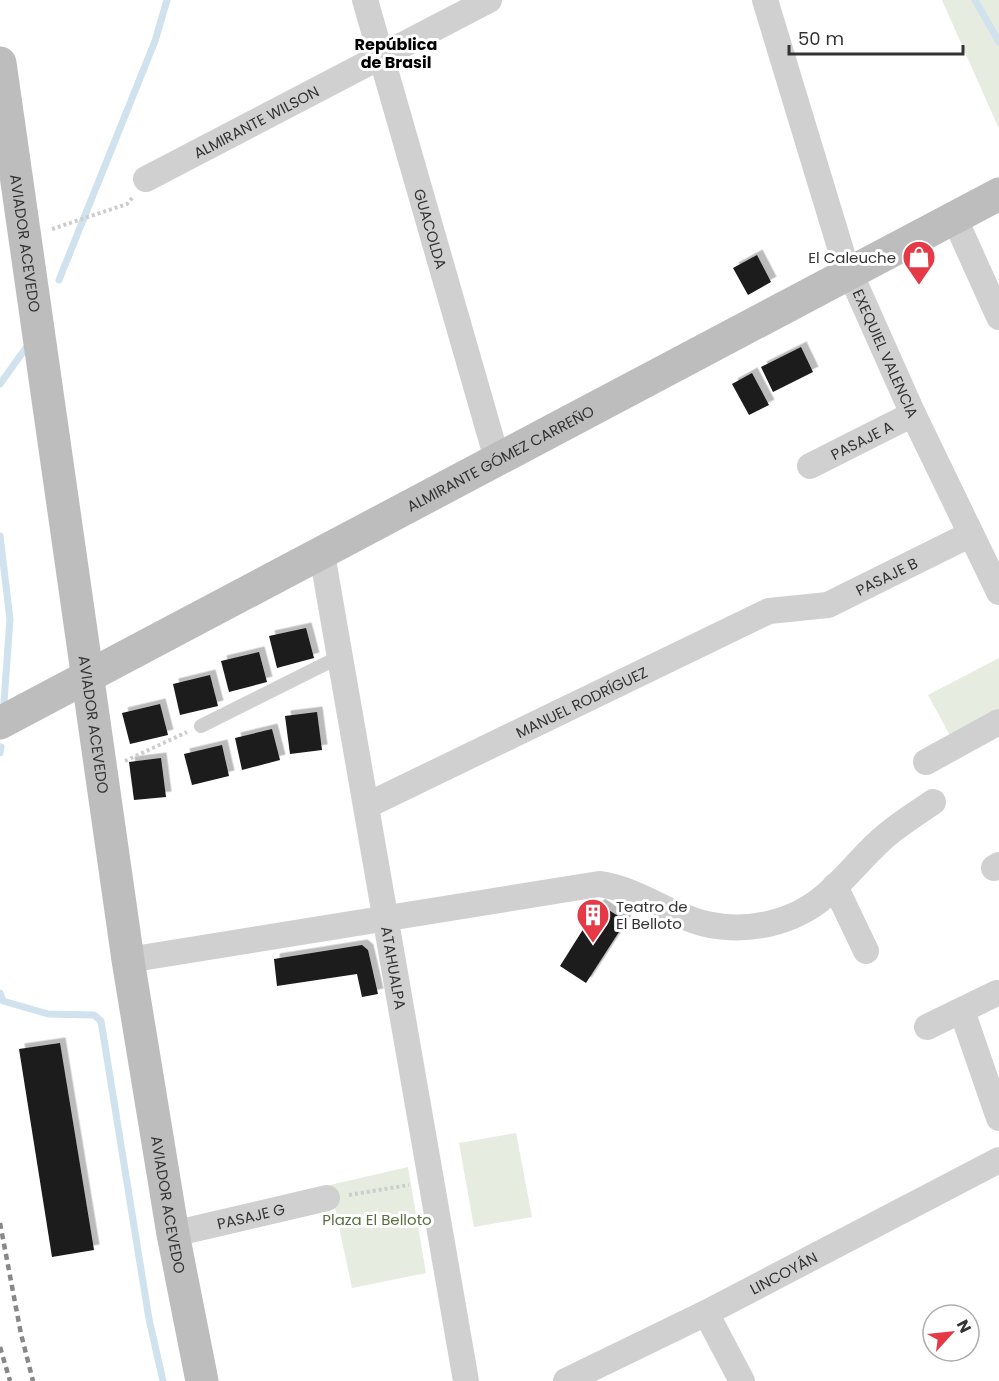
<svg xmlns="http://www.w3.org/2000/svg" width="999" height="1381" font-family="Poppins,sans-serif">
<defs>
<filter id="shadow"><feDropShadow dx="5.5" dy="-5.5" stdDeviation="0" flood-color="#0004"/></filter>
</defs>
<rect width="100%" height="100%" fill="#fff"/>
<g fill="#e6ecdf">
<polygon points="942,0 999,0 999,129"/>
<polygon points="999,658 999,713 952,739 928,695"/>
<polygon points="516,1133 532,1217 474,1227 459,1143"/>
<polygon points="408,1167 426,1273 352,1288 330,1185"/>
</g>
<g fill="none" stroke-linecap="round" stroke-linejoin="round">
<g stroke="#cfe2ee" stroke-width="7">
<polyline points="975,0 999,42"/>
<polyline points="59,280 155,41 167,0"/>
<polyline points="0,384 28,345"/>
<polyline points="0,536 10,619 4,702"/>
<polyline points="0,753 1,747"/>
<polyline points="0,993 3,1001 48,1014 94,1015 101,1021 149,1319 163,1381"/>
</g>
</g>
<g fill="#1a1a1a" filter="url(#shadow)">
<polygon points="757,255 771,282 748,295 733,268"/>
<polygon points="801,347 813,372 773,392 761,367"/>
<polygon points="752,373 769,405 749,415 732,384"/>
<polygon points="306,628 314,658 277,668 269,636"/>
<polygon points="259,652 267,682 229,692 221,661"/>
<polygon points="210,675 218,706 180,715 173,684"/>
<polygon points="160,704 168,735 130,744 122,713"/>
<polygon points="317,712 322,750 290,754 285,716"/>
<polygon points="272,729 280,760 242,770 235,738"/>
<polygon points="222,745 229,776 192,785 184,754"/>
<polygon points="161,758 166,797 134,800 129,762"/>
<polygon points="599,904 626,921 586,983 560,966"/>
<polygon points="362,945 368,950 378,994 362,997 357,974 277,986 274,959"/>
<polygon points="60,1043 94,1250 52,1257 19,1049"/>
</g>
<g fill="none" stroke-linecap="round" stroke-linejoin="round">
<g stroke="#cdcdcd" stroke-width="4" stroke-dasharray="3 3" stroke-linecap="butt">
<polyline points="52,229 127,204 133,197"/>
<polyline points="125,761 187,732"/>
<polyline points="349,1195 409,1185"/>
</g>
<polyline stroke="#d0d0d0" stroke-width="14" points="201,726 341,656"/>
<g stroke="#d0d0d0" stroke-width="26">
<path id="s1" d="M365 0 497 459"/>
<path id="s2" d="M765 0 843 257 913 414 999 592"/>
<path id="s3" d="M146 179 489 0"/>
<polyline points="954,217 999,317"/>
<path id="s4" d="M810 466 913 414"/>
<path id="s5" d="M322 554 466 1381"/>
<polyline points="926,762 999,722"/>
<path id="s6" d="M368 805 769 611 828 605 971 534"/>
<polyline points="994,868 999,865"/>
<polyline points="835,886 866,951"/>
<path d="M128 960 599 884C637 889 668 915 706 924 747 933 793 924 826 895 846 878 862 857 881 840 897 825 916 814 933 802"/>
<polyline points="962,1011 999,1118"/>
<polyline points="927,1027 997,993"/>
<path id="s7" d="M173 1234 327 1198"/>
<polyline points="706,1313 742,1381"/>
<path id="s8" d="M566 1381 706 1313 999 1160"/>
</g>
<g stroke="#bdbdbd" stroke-width="33">
<path id="s9" d="M0 63 128 960 173 1234 202 1381"/>
<path id="s10" d="M0 723 999 194"/>
</g>
<g stroke="#888" stroke-width="4.5" stroke-dasharray="6 4.5" stroke-linecap="butt">
<polyline points="0,1223 21,1334 33,1381"/>
<polyline points="0,1347 10,1381"/>
</g>
</g>
<defs>
<g id="shop-pin" transform="scale(1.725)"><path d="M0 17L-7.5 6A9.5 9.5 0 1 1 7.5 6Z" fill="#e63946" stroke="#fff"/><path d="M-5-2.5h2.3a2.7 3.5 0 0 1 5.4 0H5L5.5 6h-11ZM-1.5-2.5h3a1.5 2.3 0 0 0-3 0Z" fill="#fff"/></g>
<g id="building-pin" transform="scale(1.725)"><path d="M0 17L-7.5 6A9.5 9.5 0 1 1 7.5 6Z" fill="#e63946" stroke="#fff"/><path d="M-4-6H4V6H1V3H-1V6H-4ZM-2.5-4.3h1.7v1.8h-1.7ZM.8-4.3h1.7v1.8H.8ZM-2.5-1h1.7V.8h-1.7ZM.8-1h1.7V.8H.8Z" fill="#fff"/></g>
</defs>
<g fill-rule="evenodd">
<use href="#shop-pin" x="919" y="257"/>
<use href="#building-pin" x="593" y="915"/>
</g>
<g text-anchor="middle" dominant-baseline="central" stroke-width="6" stroke-linejoin="round" paint-order="stroke">
<g font-size="15" fill="#333" stroke="#fff">
<text stroke="none"><textPath href="#s3" startOffset="124">ALMIRANTE WILSON</textPath></text>
<text stroke="none"><textPath href="#s1" startOffset="238">GUACOLDA</textPath></text>
<text stroke="none"><textPath href="#s9" startOffset="182">AVIADOR ACEVEDO</textPath></text>
<text stroke="none"><textPath href="#s2" startOffset="374">EXEQUIEL VALENCIA</textPath></text>
<text stroke="none"><textPath href="#s4" startOffset="58">PASAJE A</textPath></text>
<text stroke="none"><textPath href="#s10" startOffset="566">ALMIRANTE GÓMEZ CARREÑO</textPath></text>
<text stroke="none"><textPath href="#s6" startOffset="570">PASAJE B</textPath></text>
<text stroke="none"><textPath href="#s6" startOffset="237">MANUEL RODRÍGUEZ</textPath></text>
<text stroke="none"><textPath href="#s9" startOffset="668">AVIADOR ACEVEDO</textPath></text>
<text stroke="none"><textPath href="#s5" startOffset="420">ATAHUALPA</textPath></text>
<text stroke="none"><textPath href="#s9" startOffset="1154">AVIADOR ACEVEDO</textPath></text>
<text stroke="none"><textPath href="#s7" startOffset="80">PASAJE G</textPath></text>
<text stroke="none"><textPath href="#s8" startOffset="243">LINCOYÁN</textPath></text>
</g>
<g font-size="15" fill="#333" stroke="#fff" text-anchor="end">
<text x="896" y="257">El Caleuche</text>
<text x="616" y="906" text-anchor="start">Teatro de<tspan x="616" dy="17">El Belloto</tspan></text>
</g>
<g font-size="15" fill="#56703f" stroke="#fff">
<text x="377" y="1219">Plaza El Belloto</text>
</g>
<g font-size="16" font-weight="bold" fill="#000" stroke="#fff">
<text x="396" y="44">República<tspan x="396" dy="18">de Brasil</tspan></text>
</g>
</g>
<g transform="translate(951 1333) rotate(63)"><circle r="28" fill="#ffffff" stroke="#adadad" stroke-width="1.5"/>
<path d="M0-4.5L10 22L0 15L-10 22Z" fill="#e63946"/>
<text y="-9" font-size="16" font-weight="bold" text-anchor="middle" fill="#333333">N</text>
</g>
<path d="M789 45v9h174v-9" fill="none" stroke="#333333" stroke-width="3"/>
<text x="798" y="45" font-size="18" fill="#333333" stroke="#ffffff" stroke-width="4.5" paint-order="stroke">50 m</text>
</svg>
